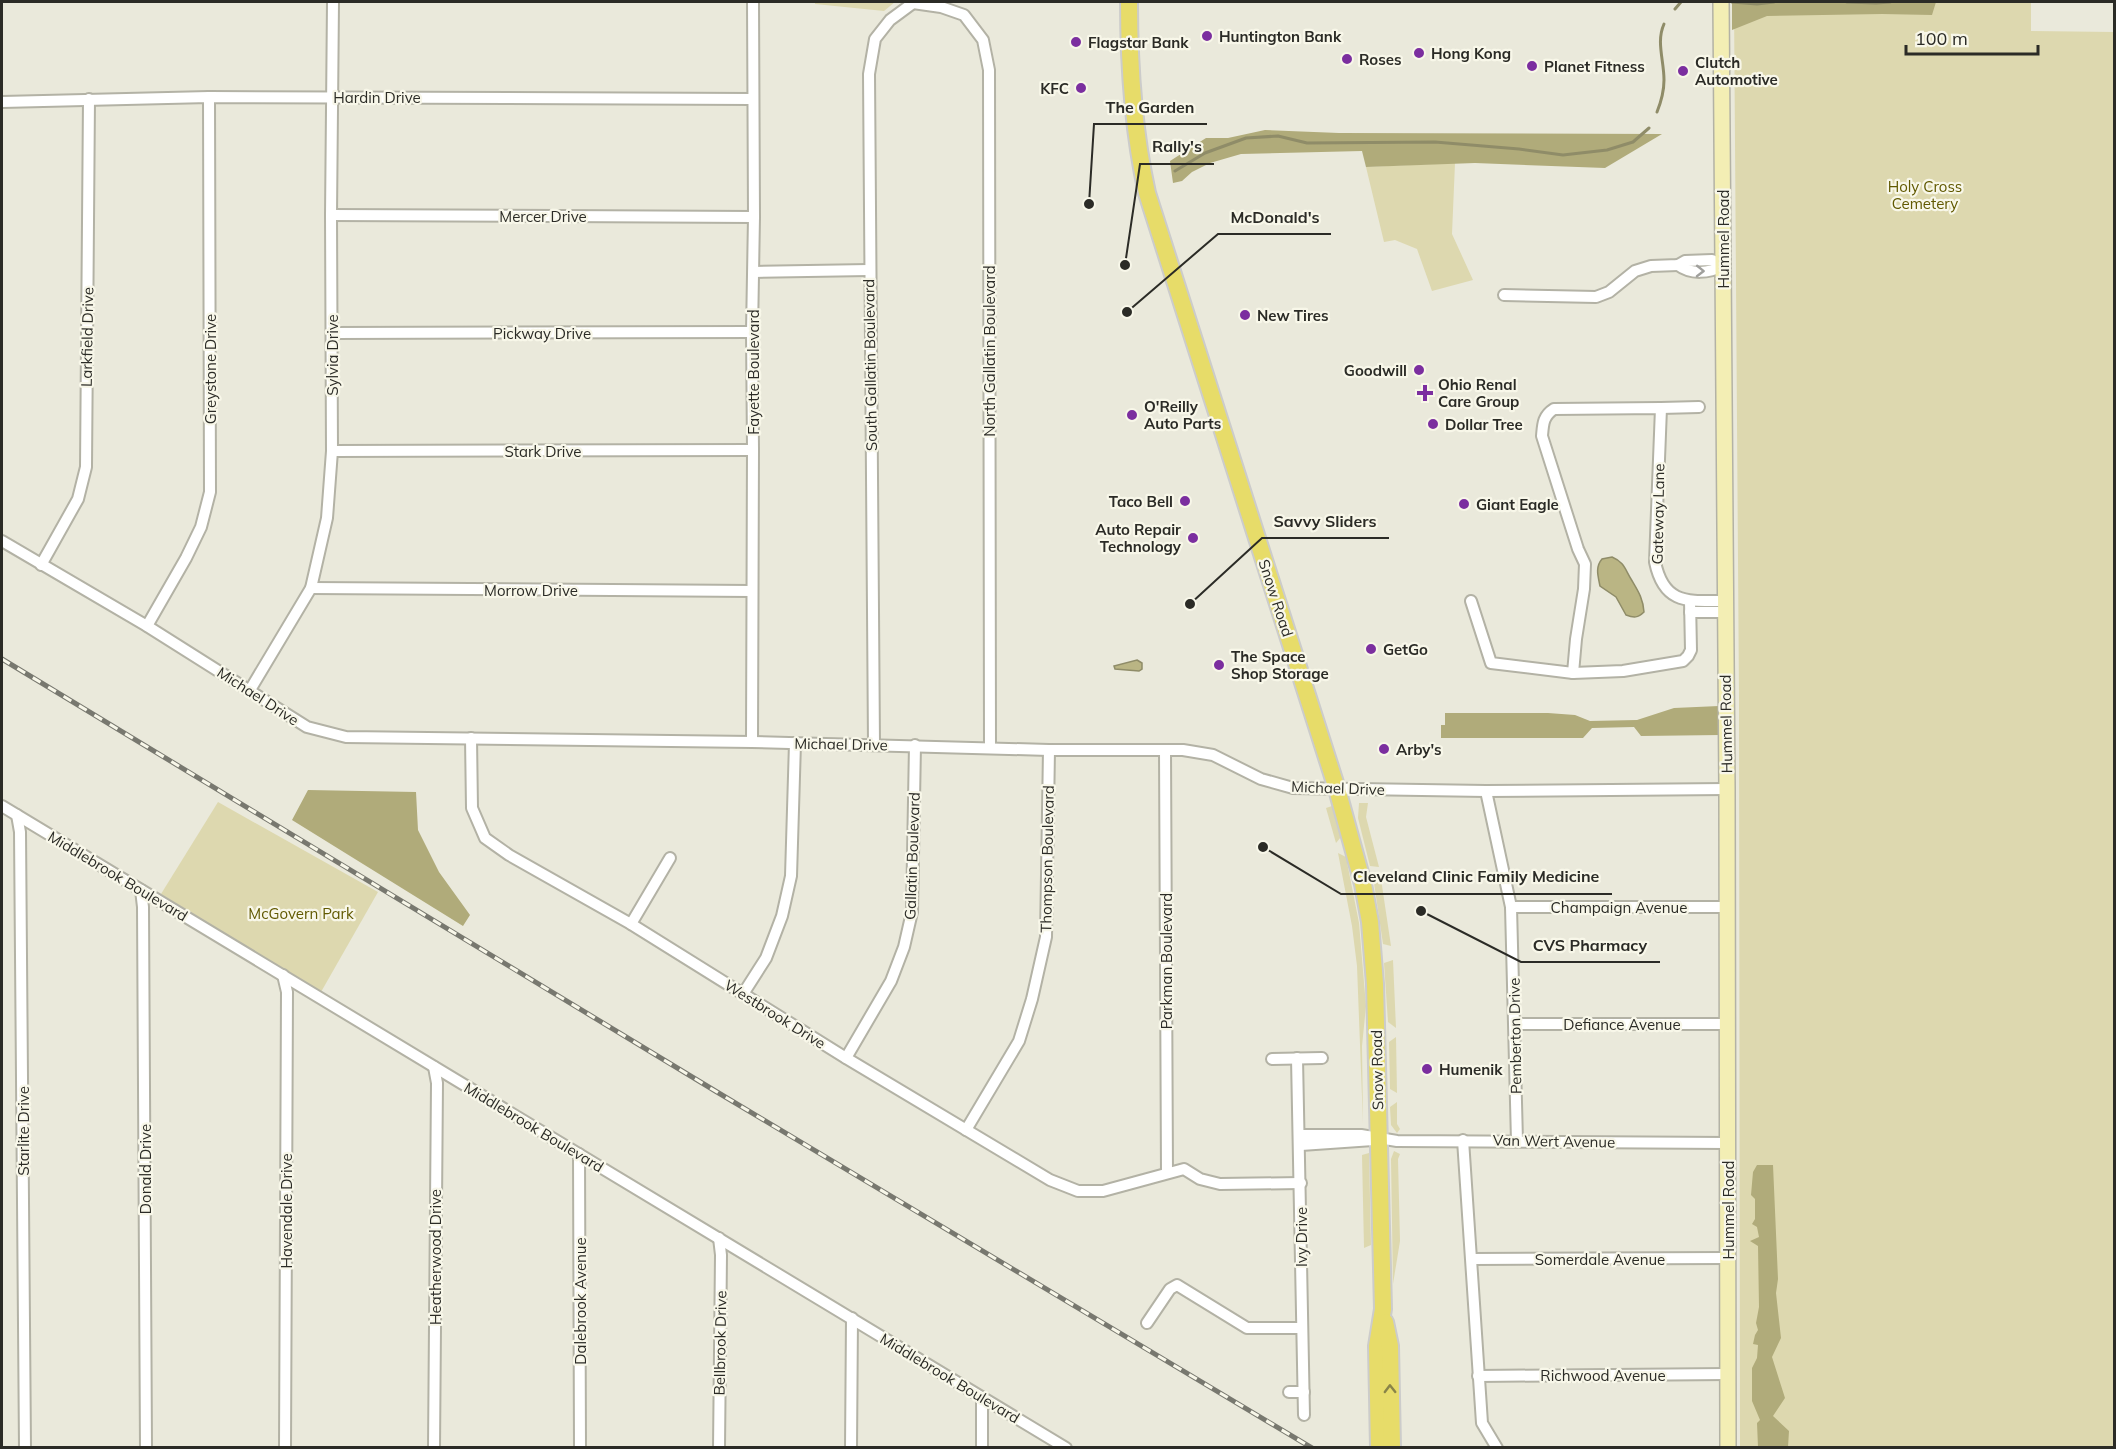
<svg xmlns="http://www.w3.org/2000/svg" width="2116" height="1449" font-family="Mulish,sans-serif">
<rect width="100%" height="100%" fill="#eae9db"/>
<g fill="#ddd8af">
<polygon points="815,2 895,2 884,11 815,4"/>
<polygon points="2031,2 2031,31 2114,32 2114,1447 1740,1447 1739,699 1734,3"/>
<polygon points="1455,163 1452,234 1473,280 1432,291 1417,249 1395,240 1384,242 1366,167"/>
<polygon points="218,802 378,892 321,992 161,894"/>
<polygon points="1359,803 1368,803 1366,817 1379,867 1370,866 1358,818"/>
<polygon points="1332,806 1341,837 1336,843 1326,808"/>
<polygon points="1338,853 1346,857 1359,923 1366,1006 1362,1046 1363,1123 1357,966 1352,926"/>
<polygon points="1381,879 1391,946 1383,944 1374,883"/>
<polygon points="1393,960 1396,1028 1388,1022 1384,963"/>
<polygon points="1396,1037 1397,1093 1390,1089 1389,1042"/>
<polygon points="1397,1102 1397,1124 1400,1129 1397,1133 1391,1125 1390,1107"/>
<polygon points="1394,1151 1400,1154 1398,1159 1400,1241 1393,1284 1391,1159"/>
<polygon points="1369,1153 1371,1245 1364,1248 1362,1155"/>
</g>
<g fill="#b0ab7a">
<polygon points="1732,2 1936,2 1932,15 1882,14 1767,16 1732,30"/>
<polygon points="1265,130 1339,133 1662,134 1605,168 1475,163 1366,167 1362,151 1241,154 1210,163 1192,172 1182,181 1173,183 1170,161 1206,138 1228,138"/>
<polygon points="1719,706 1720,735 1641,736 1634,727 1592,728 1583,738 1441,738 1441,725 1445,725 1445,713 1548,713 1575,715 1590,721 1637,720 1674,708"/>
<polygon points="308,790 416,792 418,830 439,872 470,915 463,926 292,820"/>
<polygon points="1757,1165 1773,1165 1778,1279 1776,1293 1781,1338 1772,1357 1785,1398 1773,1416 1789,1431 1788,1447 1758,1447 1757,1423 1760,1420 1752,1401 1752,1368 1757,1358 1758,1345 1753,1344 1755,1335 1758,1330 1756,1323 1759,1307 1758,1246 1750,1241 1759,1237 1757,1227 1752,1224 1755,1219 1755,1199 1751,1195 1753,1172"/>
</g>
<g fill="#bab584" stroke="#8f8c68" stroke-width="1.5">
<path d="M1612 557C1624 562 1625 569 1631 579 1638 591 1643 598 1644 612 1638 618 1634 618 1626 615L1616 597 1600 586C1598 576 1595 567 1602 559Z"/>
<polygon points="1137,660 1142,663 1142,669 1139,671 1115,669 1114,666"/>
</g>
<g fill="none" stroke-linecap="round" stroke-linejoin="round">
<g stroke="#8f8c68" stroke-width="3">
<polyline points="1732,2 1757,4 1774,2"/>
<polyline points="1847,2 1876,3 1890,2"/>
<polyline points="1675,9 1681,2"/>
<path d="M1657 112C1661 102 1664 91 1664 80 1664 60 1656 42 1664 24"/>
<polyline points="1175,171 1205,153 1246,138 1278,136 1307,143 1435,142 1519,149 1563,155 1607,150 1633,142 1649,128"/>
</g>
<g stroke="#b3b2a5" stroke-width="14">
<g id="street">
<polyline points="913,3 941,7 964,15 983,40 989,70 990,747"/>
<polyline points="2,102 209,97 753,99"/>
<polyline points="331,215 754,217"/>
<path d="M1678 265C1691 275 1709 273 1723 266"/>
<polyline points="754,272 869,270"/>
<polyline points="1504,295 1596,297 1609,292 1635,271 1651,266 1678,265 1685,261 1712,260 1723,266"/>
<polyline points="332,333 752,332"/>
<polyline points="1661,408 1699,407"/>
<polyline points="332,451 753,450"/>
<polyline points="2,541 147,626 307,727 346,737 752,742 1049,750 1183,750 1213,755 1261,779 1293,788 1486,791 1727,789"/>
<polyline points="41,565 78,499 86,467 89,99"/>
<polyline points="311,588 752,591"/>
<polyline points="1471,601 1491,663 1573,673 1623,671 1683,661 1688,656 1691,650 1690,601"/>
<polyline points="1690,612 1725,612"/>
<polyline points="147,626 186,558 201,527 210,492 209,97"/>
<path d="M1573 673 1576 639 1584 589 1585 564 1578 549 1542 436C1543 424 1543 416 1554 409L1661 408 1655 562C1664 605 1688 601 1725 601"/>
<polyline points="250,690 311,588 327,518 332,451 331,215 333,2"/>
<polyline points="471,738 472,808 485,838 509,855 631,924 846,1058 1050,1180 1078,1191 1103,1191 1184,1169 1200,1179 1220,1184 1301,1183"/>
<polyline points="752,742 753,450 752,332 754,217 753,2"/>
<polyline points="874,745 869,74 875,39 890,20 913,3"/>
<polyline points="1165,750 1167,1173"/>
<polyline points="1486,791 1511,907 1517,1141"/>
<polyline points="2,806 1066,1448"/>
<polyline points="17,815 20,832 25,1448"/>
<polyline points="141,890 143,907 146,1448"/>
<polyline points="1511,907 1728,907"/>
<polyline points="631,924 670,858"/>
<polyline points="283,975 287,992 285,1448"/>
<polyline points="743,994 766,958 782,916 791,876 795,743"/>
<polyline points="1515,1024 1728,1024"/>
<polyline points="846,1058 891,981 904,947 912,912 915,745"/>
<polyline points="1297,1058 1304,1415"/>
<polyline points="1272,1059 1322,1058"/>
<polyline points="966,1130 1019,1041 1032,999 1046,937 1049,750"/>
<polyline points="1300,1135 1361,1135 1397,1141 1728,1143"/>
<polyline points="1463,1140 1482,1423 1497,1448"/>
<polyline points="1301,1145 1373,1140"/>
<polyline points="579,1154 580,1448"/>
<polyline points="719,1238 721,1255 719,1448"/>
<polyline points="1472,1259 1728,1258"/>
<polyline points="1147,1323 1170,1289 1177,1285 1247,1328 1302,1328"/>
<polyline points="1478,1376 1728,1374"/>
<polyline points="1289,1392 1304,1392"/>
<polyline points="982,1397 982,1448"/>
<polyline points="434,1448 437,1083 434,1067"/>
<polyline points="851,1448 852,1318"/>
</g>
</g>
<g stroke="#b3b2a5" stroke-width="18">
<polyline id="secondary" points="1721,2 1727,789 1728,1448"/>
</g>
<g stroke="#cccccb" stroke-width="20">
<g id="primary">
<path d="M1129 2C1129 66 1133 130 1147 193L1337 789 1363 884 1370 922 1375 984 1383 1309 1377 1346 1379 1448"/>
<polyline points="1385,1322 1390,1346 1392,1448"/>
</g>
</g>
<use href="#street" stroke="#fff" stroke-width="10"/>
<use href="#secondary" stroke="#f3eeb4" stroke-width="15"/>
<use href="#primary" stroke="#e7dc69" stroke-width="16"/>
<g stroke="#78786f" stroke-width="5">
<polyline id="rail" points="2,659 717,1092 1312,1448"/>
</g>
<use href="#rail" stroke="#f8f7e9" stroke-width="3" stroke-dasharray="9" stroke-linecap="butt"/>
</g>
<defs><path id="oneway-chevron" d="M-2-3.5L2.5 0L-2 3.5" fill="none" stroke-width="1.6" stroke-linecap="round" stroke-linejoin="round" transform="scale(1.5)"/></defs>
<use stroke="#a0a09d" href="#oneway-chevron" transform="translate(1700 271) rotate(1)"/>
<use stroke="#898448" href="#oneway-chevron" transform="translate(1390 1389) rotate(-91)"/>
<g fill="#7b2e9f" stroke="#f8f7e9" stroke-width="2">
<circle cx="1207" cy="36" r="6"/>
<circle cx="1076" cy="42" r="6"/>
<circle cx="1419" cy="53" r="6"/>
<circle cx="1347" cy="59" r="6"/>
<circle cx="1532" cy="66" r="6"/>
<circle cx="1683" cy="71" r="6"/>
<circle cx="1081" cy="88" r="6"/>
<circle cx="1245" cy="315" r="6"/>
<circle cx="1419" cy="370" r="6"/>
<path d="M1422 384h6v6h6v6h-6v6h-6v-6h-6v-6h6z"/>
<circle cx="1132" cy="415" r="6"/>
<circle cx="1433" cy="424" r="6"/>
<circle cx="1185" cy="501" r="6"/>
<circle cx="1464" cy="504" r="6"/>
<circle cx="1193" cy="538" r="6"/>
<circle cx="1371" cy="649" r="6"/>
<circle cx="1219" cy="665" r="6"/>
<circle cx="1384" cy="749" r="6"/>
<circle cx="1427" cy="1069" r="6"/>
</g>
<g text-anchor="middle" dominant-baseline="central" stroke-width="4.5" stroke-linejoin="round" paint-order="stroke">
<g font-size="15" font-weight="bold" fill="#2b2b26" stroke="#f8f7e9" text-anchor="start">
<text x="1219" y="36">Huntington Bank</text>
<text x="1088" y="42">Flagstar Bank</text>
<text x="1431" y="53">Hong Kong</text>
<text x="1359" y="59">Roses</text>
<text x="1695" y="62">Clutch<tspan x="1695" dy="17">Automotive</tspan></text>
<text x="1544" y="66">Planet Fitness</text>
<text x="1069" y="88" text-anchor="end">KFC</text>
<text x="1257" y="315">New Tires</text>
<text x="1407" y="370" text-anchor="end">Goodwill</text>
<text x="1438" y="384">Ohio Renal<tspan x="1438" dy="17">Care Group</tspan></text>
<text x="1144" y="406">O'Reilly<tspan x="1144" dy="17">Auto Parts</tspan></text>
<text x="1445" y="424">Dollar Tree</text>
<text x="1173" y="501" text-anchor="end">Taco Bell</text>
<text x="1476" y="504">Giant Eagle</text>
<text x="1181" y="529" text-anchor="end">Auto Repair<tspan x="1181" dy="17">Technology</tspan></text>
<text x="1383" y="649">GetGo</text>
<text x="1231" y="656">The Space<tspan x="1231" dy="17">Shop Storage</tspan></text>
<text x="1396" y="749">Arby's</text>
<text x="1439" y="1069">Humenik</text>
</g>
<g font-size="15" fill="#2b2b26" stroke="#f8f7e9">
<text x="377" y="97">Hardin Drive</text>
<text x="543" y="216">Mercer Drive</text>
<text transform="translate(1723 239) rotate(-90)">Hummel Road</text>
<text x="542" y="333">Pickway Drive</text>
<text transform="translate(87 337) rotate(-89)">Larkfield Drive</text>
<text transform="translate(989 351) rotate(-90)">North Gallatin Boulevard</text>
<text transform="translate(332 355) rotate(-90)">Sylvia Drive</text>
<text transform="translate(870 365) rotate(-91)">South Gallatin Boulevard</text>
<text transform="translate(210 369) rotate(-90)">Greystone Drive</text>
<text transform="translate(753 372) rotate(-90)">Fayette Boulevard</text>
<text x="543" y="451">Stark Drive</text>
<text transform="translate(1658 514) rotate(-89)">Gateway Lane</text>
<text x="531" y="590">Morrow Drive</text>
<text transform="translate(1276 598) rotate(72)">Snow Road</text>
<text transform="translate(258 696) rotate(33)">Michael Drive</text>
<text transform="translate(1726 724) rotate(-91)">Hummel Road</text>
<text transform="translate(841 744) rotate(1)">Michael Drive</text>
<text transform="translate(1338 788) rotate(2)">Michael Drive</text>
<text transform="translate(912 856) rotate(-88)">Gallatin Boulevard</text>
<text transform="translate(1047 859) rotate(-89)">Thompson Boulevard</text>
<text transform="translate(118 876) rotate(31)">Middlebrook Boulevard</text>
<text x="1619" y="907">Champaign Avenue</text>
<text transform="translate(1166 961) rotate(-90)">Parkman Boulevard</text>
<text transform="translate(775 1014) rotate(32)">Westbrook Drive</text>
<text x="1622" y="1024">Defiance Avenue</text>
<text transform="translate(1515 1036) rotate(-91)">Pemberton Drive</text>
<text transform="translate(1377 1070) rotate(-91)">Snow Road</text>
<text transform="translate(534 1127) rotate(31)">Middlebrook Boulevard</text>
<text transform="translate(23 1131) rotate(-90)">Starlite Drive</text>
<text transform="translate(1554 1141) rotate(1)">Van Wert Avenue</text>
<text transform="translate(145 1169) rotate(-90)">Donald Drive</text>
<text transform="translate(1728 1210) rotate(-90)">Hummel Road</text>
<text transform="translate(286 1211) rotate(-90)">Havendale Drive</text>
<text transform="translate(1301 1237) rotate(-90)">Ivy Drive</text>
<text transform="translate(435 1257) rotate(-90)">Heatherwood Drive</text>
<text x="1600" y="1259">Somerdale Avenue</text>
<text transform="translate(580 1301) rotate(-90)">Dalebrook Avenue</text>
<text transform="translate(720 1343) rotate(-89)">Bellbrook Drive</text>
<text x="1603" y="1375">Richwood Avenue</text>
<text transform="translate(950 1378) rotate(31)">Middlebrook Boulevard</text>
</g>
<g font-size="15" fill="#615900" stroke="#f8f7e9">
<text x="1925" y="186">Holy Cross<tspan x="1925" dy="17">Cemetery</tspan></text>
<text x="301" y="913">McGovern Park</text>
</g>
</g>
<path fill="none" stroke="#2b2b26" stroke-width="2" d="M1089 204L1094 124H1207M1125 265L1140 164H1214M1127 312L1218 234H1331M1190 604L1262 538H1389M1263 847L1341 894H1612M1421 911L1521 962H1660"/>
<g fill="#2b2b26" stroke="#f8f7e9" stroke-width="2">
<circle cx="1089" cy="204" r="6"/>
<circle cx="1125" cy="265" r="6"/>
<circle cx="1127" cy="312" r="6"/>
<circle cx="1190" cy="604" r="6"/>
<circle cx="1263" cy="847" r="6"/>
<circle cx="1421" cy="911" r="6"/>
</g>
<g font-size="16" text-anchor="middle" font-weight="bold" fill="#2b2b26" stroke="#f8f7e9" stroke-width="4.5" stroke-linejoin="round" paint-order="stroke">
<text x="1150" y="113">The Garden</text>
<text x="1177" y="152">Rally's</text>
<text x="1275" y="223">McDonald's</text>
<text x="1325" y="527">Savvy Sliders</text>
<text x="1476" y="882">Cleveland Clinic Family Medicine</text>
<text x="1590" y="951">CVS Pharmacy</text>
</g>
<rect width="2116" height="1449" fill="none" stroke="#2b2b26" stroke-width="6"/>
<path d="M1906 45v9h132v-9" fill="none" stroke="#2b2b26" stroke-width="3"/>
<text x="1915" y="45" font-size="18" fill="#2b2b26" stroke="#f8f7e9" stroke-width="4.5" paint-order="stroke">100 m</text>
</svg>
